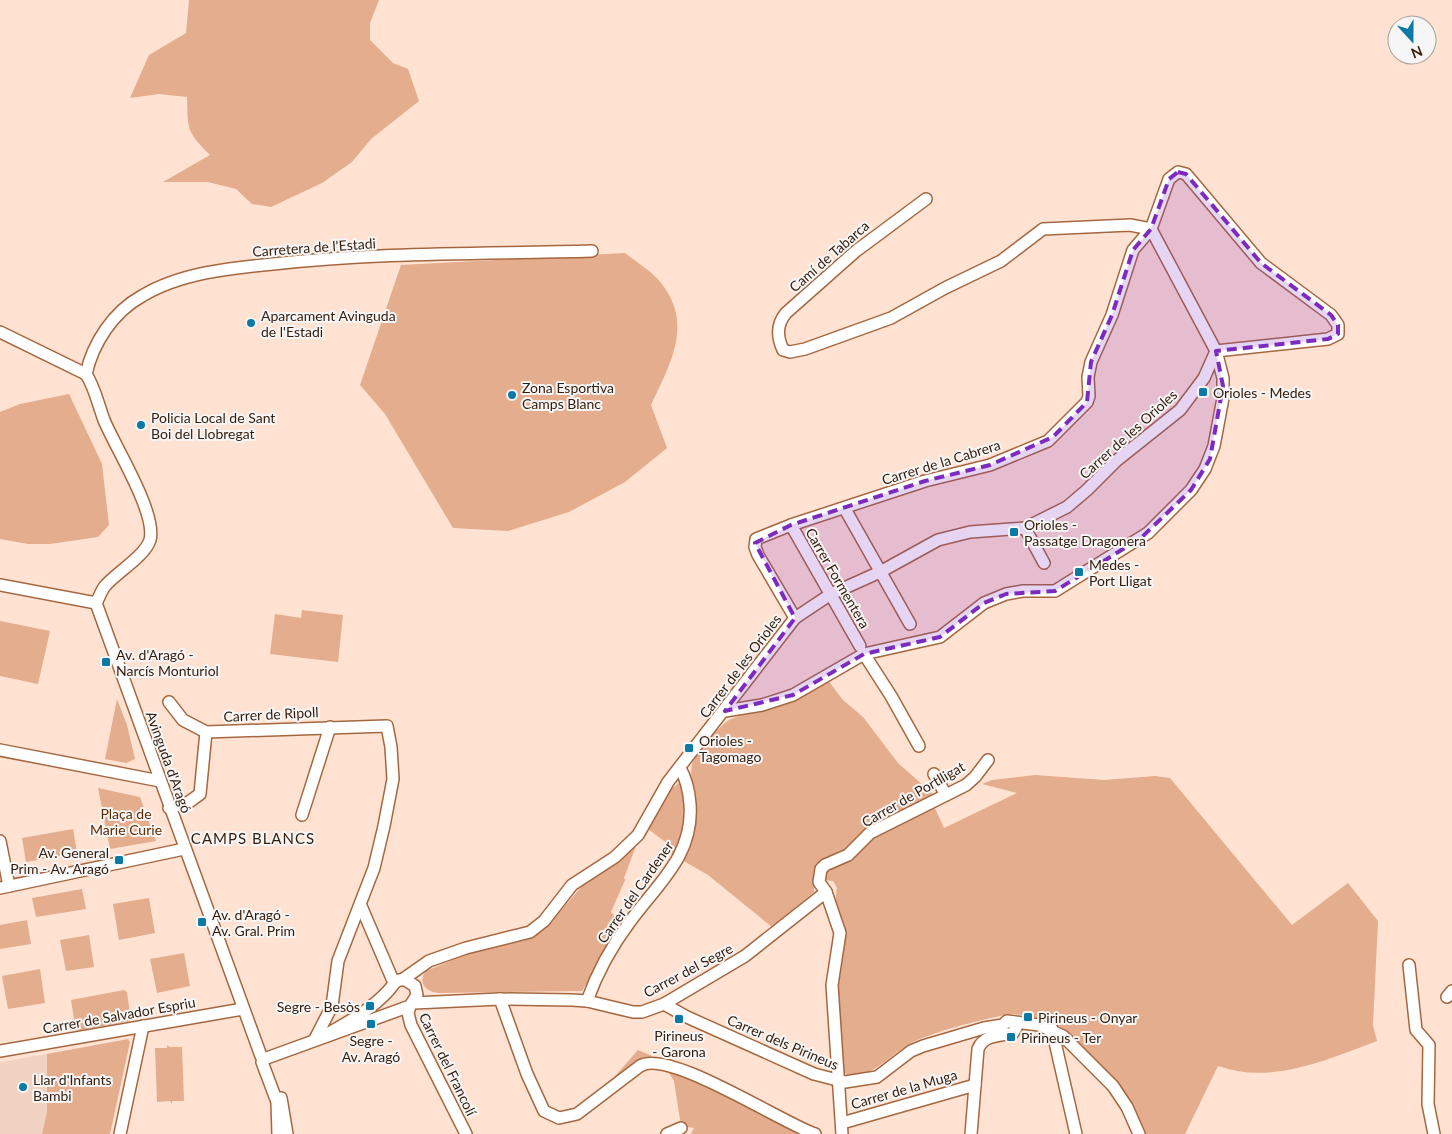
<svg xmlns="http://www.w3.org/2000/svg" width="1452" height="1134" font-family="Lato,sans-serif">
<rect width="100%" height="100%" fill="#ffe2d2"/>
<polygon fill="#f2d3c1" points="47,1054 47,1112 42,1134 0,1134 0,1062"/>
<g fill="#e3ad8e">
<path d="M189 0H379L370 23V40L393 63 408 69 419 101 371 139 352 162 322 183 271 207 252 204 236 189 208 182H163L210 155C186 131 188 130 187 97L159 94 130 98 149 55 186 33Z"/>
<path d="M625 253C636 262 652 271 661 283 694 324 670 364 651 405L667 448 625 482 569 512 508 531 453 528 385 414 360 385 401 265Z"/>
<polygon points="69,394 102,464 109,525 98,537 50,544 28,544 0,539 0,412 20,404"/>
<polygon points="302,610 343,615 338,662 270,654 275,614 301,618"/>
<polygon points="0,621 50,631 38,684 0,676"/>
<path d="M828 680 842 699 863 717 898 763 933 794 853 845 815 874 814 892 772 927 708 875 682 860C696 838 696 818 693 793 692 784 690 774 692 765 696 748 715 731 729 720Z"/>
<polygon points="117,699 127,725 135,759 126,763 105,759"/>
<path d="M1035 775 1104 780 1155 776 1170 778 1292 925 1348 883 1378 921 1373 1025 1377 1041C1326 1060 1272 1085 1218 1066L1185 1134H1146C1138 1123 1134 1109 1127 1097 1117 1082 1074 1034 1059 1026 1053 1022 1017 1013 1011 1014 983 1019 939 1030 913 1042 894 1050 866 1086 844 1073L838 990 846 931 835 901 837 888 833 881 823 880 825 871 876 834 934 806 944 828 1017 793 982 784 992 780Z"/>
<polygon points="679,783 684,787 687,824 674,856 665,849 668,844 648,829 671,789"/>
<polygon points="98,788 140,797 156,841 110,849"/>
<polygon points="73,829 77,853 26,862 22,838"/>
<path d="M636 846 624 878 625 880 611 912 623 924 582 991 439 993C426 992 417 983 426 971L468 954 526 940 544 930 582 886 611 867Z"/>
<polygon points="82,889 86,909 36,917 32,898"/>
<polygon points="149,898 155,933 119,940 113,904"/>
<polygon points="27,920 31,944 0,949 0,925"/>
<polygon points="89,935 94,967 66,971 60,940"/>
<polygon points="184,953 190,986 157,993 150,959"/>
<polygon points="40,969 45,1003 8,1009 2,976"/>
<polygon points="124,990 127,992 131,1021 76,1031 71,1000"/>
<polygon points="128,1039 130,1042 110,1134 42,1134 47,1112 47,1054"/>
<polygon points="167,1045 170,1047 182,1047 184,1101 172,1101 172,1104 170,1101 157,1102 155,1048 167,1048"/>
<polygon points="638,1050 652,1056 639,1061 609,1083"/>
<polygon points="668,1071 738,1100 802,1134 691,1134 694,1128 681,1126 674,1081"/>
</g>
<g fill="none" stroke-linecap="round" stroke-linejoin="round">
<g stroke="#a56740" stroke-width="14">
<g id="minor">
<path d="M926 199 856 251 786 313C776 325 777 337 783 350L790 352 805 349 891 318 945 288 1001 261 1043 229 1130 225 1151 229"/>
<path d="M0 332 86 374C95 388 98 404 104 420 115 447 157 513 150 540 145 556 116 573 105 586 101 591 99 598 96 603"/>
<path d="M86 374C93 343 113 312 142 296 180 273 230 268 273 264 379 252 486 254 592 251"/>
<polyline points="845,509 910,624"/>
<polyline points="791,525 860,646"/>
<polyline points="1025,528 1044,563"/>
<polyline points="0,585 96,603"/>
<polyline points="96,603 261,1056 264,1059 262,1062 277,1102 278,1134"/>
<polyline points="795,618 758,555 755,547 756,539 791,525 925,481 990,465 1048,441 1087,402 1089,396 1088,377 1091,362 1112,315 1133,250 1151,229 1169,179 1178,172 1186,174 1261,263 1331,315 1338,325 1338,334 1328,339 1216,351"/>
<polyline points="864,654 891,696 919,746"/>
<polyline points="169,702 183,720 206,732 387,726 391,747 393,779 384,826 374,868 338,961 332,1006 315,1039"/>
<polyline points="725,711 762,705 793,695 864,654 940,637 984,603 1006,594 1023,591 1055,591 1148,533 1191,490 1205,469 1214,446 1223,398 1223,378 1216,351 1151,229"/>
<polyline points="0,750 160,781"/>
<polyline points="934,774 946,795"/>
<polyline points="169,808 189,802 200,794 206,732"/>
<polyline points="302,815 330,727"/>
<polyline points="0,841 9,886"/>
<polyline points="0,888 184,849"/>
<polyline points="361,906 394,983"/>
<polyline points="1409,965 1416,1030 1429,1045 1428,1104 1434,1134"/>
<polyline points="402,980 429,961 466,948 530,932 544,921 572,885 615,857 638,835 668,782 795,618 831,594 880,572 938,540 970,532 1025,528 1067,507 1087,490 1116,461 1180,410 1204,378 1216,351"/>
<polyline points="1447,997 1452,991"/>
<path d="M500 999 527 1074 544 1111 559 1118 577 1114 640 1066C668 1048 782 1123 815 1134"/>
<path d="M587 1001C597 973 611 947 629 923 657 884 694 856 690 804 689 791 687 780 680 768"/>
<polyline points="414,1003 500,999 572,1000 587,1001 633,1012 642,1012 664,1004 745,956 826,892"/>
<polyline points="664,1004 687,1017 814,1074 845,1082 877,1077 911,1051 923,1046 984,1028 1003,1025 1007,1021 1039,1025 1063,1036 1113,1086 1127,1107 1139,1134"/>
<polyline points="410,1006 408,1013 411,1025 466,1134"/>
<polyline points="1052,1029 1076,1134"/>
<polyline points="0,1051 243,1009"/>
<path d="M264 1059 410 1006 417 995 415 986 404 979C395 980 394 984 389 990 372 1009 349 1022 327 1034"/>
<polyline points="281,1098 287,1134"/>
<polyline points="842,1123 975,1085"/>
<polyline points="120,1134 143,1026"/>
<polyline points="667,1134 681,1128"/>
<polyline points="842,1134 832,985 840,933 826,892 819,882 821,869 825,865 848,855 870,833 966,785 975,777 988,760"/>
<path d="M971 1134 978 1049C984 1034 1000 1036 1013 1033L1016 1028 1013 1022"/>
</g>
</g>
<use href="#minor" stroke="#fff" stroke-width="11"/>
</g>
<path fill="#7b2cbf" fill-opacity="0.2" stroke="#7b2cbf" stroke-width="4" stroke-dasharray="10 6" stroke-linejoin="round" d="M1178 172 1186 174 1261 263 1331 315 1338 325V334L1328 339 1216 351 1223 386 1210 459 1191 490 1141 538 1055 591 1006 594 984 603 940 637 864 654 793 695 725 711 795 618 755 543 791 525 925 481 990 465 1053 437 1087 402 1091 362 1112 315 1133 250 1151 229 1169 179Z"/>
<g fill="#0c7aa4" stroke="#f6f6f6" stroke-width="2">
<circle cx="251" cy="323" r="5"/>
<rect x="1198" y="387" width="10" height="10" rx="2.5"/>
<circle cx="512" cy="395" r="5"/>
<circle cx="141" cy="425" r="5"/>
<rect x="1009" y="527" width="10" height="10" rx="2.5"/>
<rect x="1074" y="567" width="10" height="10" rx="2.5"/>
<rect x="101" y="657" width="10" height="10" rx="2.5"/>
<rect x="684" y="743" width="10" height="10" rx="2.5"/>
<rect x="114" y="855" width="10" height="10" rx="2.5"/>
<rect x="197" y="917" width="10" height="10" rx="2.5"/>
<rect x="365" y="1001" width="10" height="10" rx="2.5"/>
<rect x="1023" y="1012" width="10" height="10" rx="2.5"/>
<rect x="674" y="1014" width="10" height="10" rx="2.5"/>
<rect x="366" y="1019" width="10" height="10" rx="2.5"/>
<rect x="1006" y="1032" width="10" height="10" rx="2.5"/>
<circle cx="23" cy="1087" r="5"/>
</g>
<g text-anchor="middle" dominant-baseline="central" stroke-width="4" stroke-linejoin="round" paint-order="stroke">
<g font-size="14" fill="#351c0b" stroke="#f6f6f6">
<text transform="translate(314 247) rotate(-4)">Carretera de l'Estadi</text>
<text transform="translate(829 256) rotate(-41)">Camí de Tabarca</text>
<text transform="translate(1128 434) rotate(-42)">Carrer de les Orioles</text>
<text transform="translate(941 462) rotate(-17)">Carrer de la Cabrera</text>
<text transform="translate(838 578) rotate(60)">Carrer Formentera</text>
<text transform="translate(740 666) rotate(-53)">Carrer de les Orioles</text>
<text transform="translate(271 714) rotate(-3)">Carrer de Ripoll</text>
<text transform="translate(169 762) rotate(70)">Avinguda d'Aragó</text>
<text transform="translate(913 794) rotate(-30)">Carrer de Portlligat</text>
<text transform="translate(635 892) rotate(-55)">Carrer del Cardener</text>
<text transform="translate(688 970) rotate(-28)">Carrer del Segre</text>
<text transform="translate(119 1015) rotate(-10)">Carrer de Salvador Espriu</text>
<text transform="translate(783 1042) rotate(23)">Carrer dels Pirineus</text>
<text transform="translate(448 1064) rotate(64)">Carrer del Francolí</text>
<text transform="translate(904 1089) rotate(-16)">Carrer de la Muga</text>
</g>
<g font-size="14" fill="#351c0b" stroke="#f6f6f6" text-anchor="start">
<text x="261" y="315">Aparcament Avinguda<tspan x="261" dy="16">de l'Estadi</tspan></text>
<text x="522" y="387">Zona Esportiva<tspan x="522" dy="16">Camps Blanc</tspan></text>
<text x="1213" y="392">Orioles - Medes</text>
<text x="151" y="417">Policia Local de Sant<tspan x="151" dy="16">Boi del Llobregat</tspan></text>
<text x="1024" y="524">Orioles -<tspan x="1024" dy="16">Passatge Dragonera</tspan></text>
<text x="1089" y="564">Medes -<tspan x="1089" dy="16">Port Lligat</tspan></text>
<text x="116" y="654">Av. d'Aragó -<tspan x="116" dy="16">Narcís Monturiol</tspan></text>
<text x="699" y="740">Orioles -<tspan x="699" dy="16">Tagomago</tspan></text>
<text x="109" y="852" text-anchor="end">Av. General<tspan x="109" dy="16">Prim - Av. Aragó</tspan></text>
<text x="212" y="914">Av. d'Aragó -<tspan x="212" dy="16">Av. Gral. Prim</tspan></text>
<text x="360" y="1006" text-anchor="end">Segre - Besòs</text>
<text x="1038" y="1017">Pirineus - Onyar</text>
<text x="679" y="1035" text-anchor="middle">Pirineus<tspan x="679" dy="16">- Garona</tspan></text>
<text x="1021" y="1037">Pirineus - Ter</text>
<text x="371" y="1040" text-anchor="middle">Segre -<tspan x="371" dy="16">Av. Aragó</tspan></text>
<text x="33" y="1079">Llar d'Infants<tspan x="33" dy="16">Bambi</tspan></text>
</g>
<g font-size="14" fill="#5d2a01" stroke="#f6f6f6">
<text x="126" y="813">Plaça de<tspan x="126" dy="16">Marie Curie</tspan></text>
</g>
<g font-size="15" letter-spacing="1" fill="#351c0b" stroke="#f6f6f6">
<text x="253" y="838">CAMPS BLANCS</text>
</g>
</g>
<g transform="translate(1412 40) rotate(159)"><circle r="24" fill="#f6f6f6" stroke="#a99f98"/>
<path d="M0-4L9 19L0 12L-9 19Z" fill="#0c7aa4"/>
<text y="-8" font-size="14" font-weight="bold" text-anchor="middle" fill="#351c0b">N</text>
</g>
</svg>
